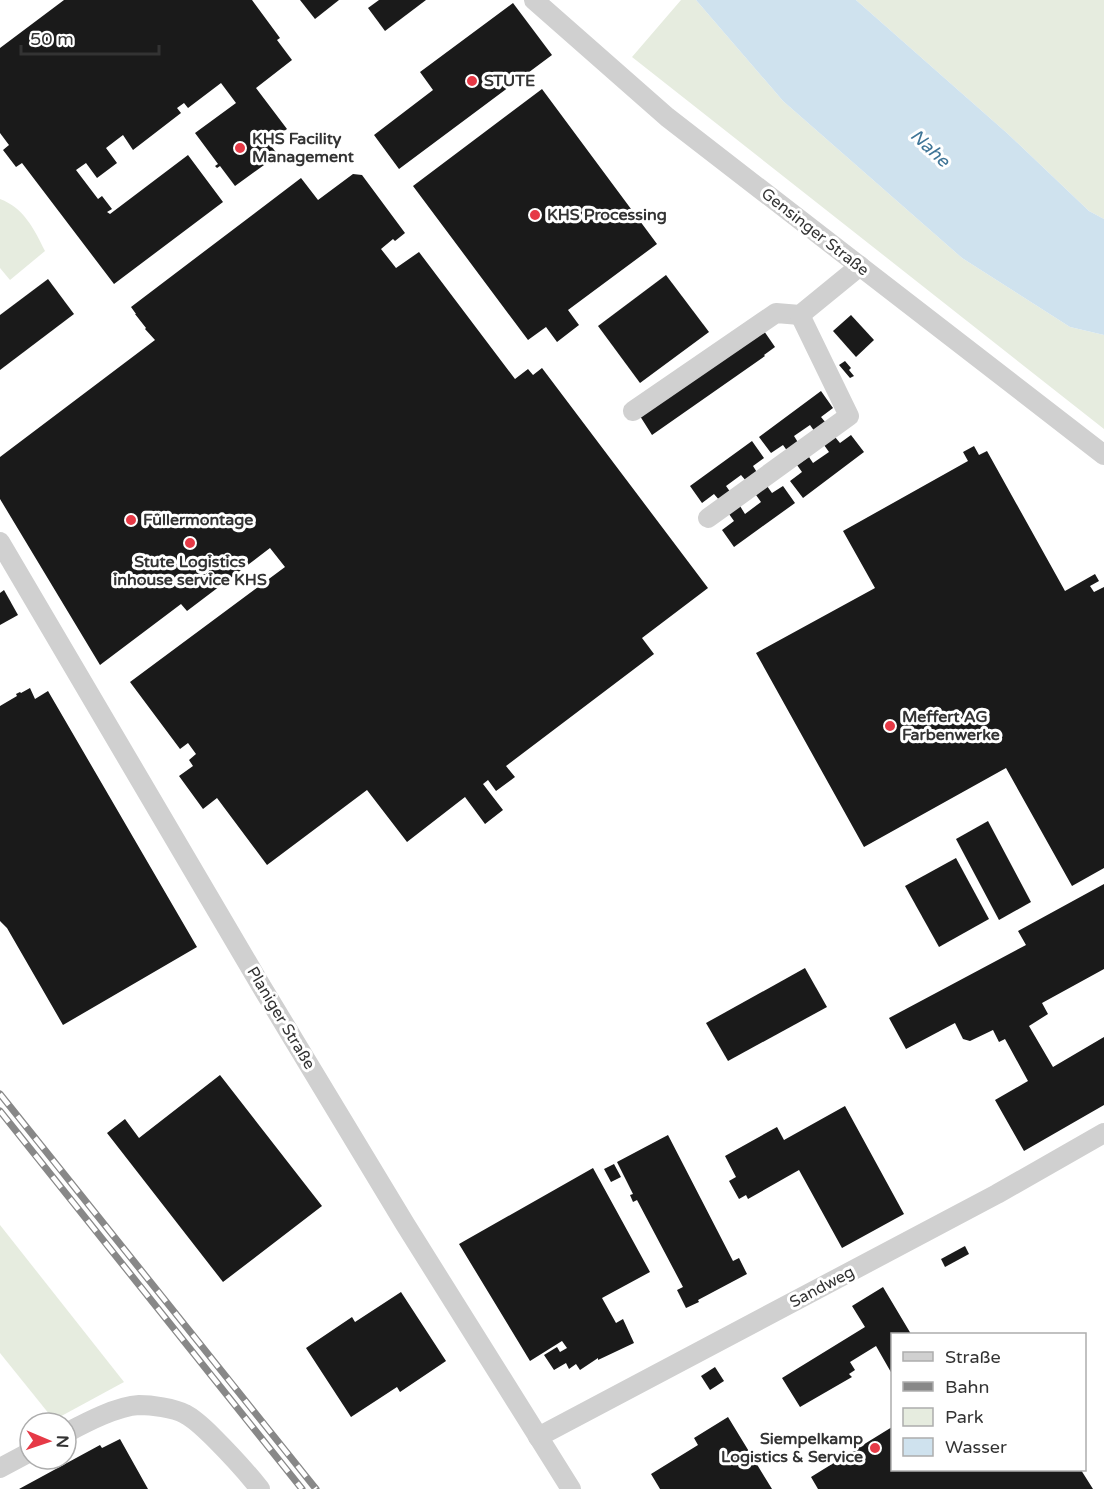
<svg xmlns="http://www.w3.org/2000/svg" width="1104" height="1489" font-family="'Varela Round',sans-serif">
<rect width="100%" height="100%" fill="#fff"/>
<g fill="#e6ecdf">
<polygon points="681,0 696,0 783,101 962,258 1070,327 1104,335 1104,429 632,57"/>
<polygon points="856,0 1104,0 1104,219 1089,211 1008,134"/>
<path d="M0 199C24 208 34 229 45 251L10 280 0 268Z"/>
<polygon points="0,1225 124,1382 54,1420 0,1353"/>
</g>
<polygon fill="#cfe2ee" points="696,0 856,0 1008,134 1089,211 1104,219 1104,335 1070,327 962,258 783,101"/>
<g fill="#1a1a1a">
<polygon points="64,0 252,0 280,38 277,40 292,60 256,88 287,129 268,142 278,155 235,186 220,166 217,168 215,166 218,164 195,133 236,103 221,83 188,108 184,103 177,108 181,113 133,150 123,135 106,148 117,163 97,178 86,163 76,170 98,199 102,196 112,209 107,212 110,214 188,155 223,202 114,284 22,163 16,167 3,150 9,145 0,133 0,48"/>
<polygon points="300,0 339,0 315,19"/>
<polygon points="379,0 426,0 385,31 368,8"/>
<polygon points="513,3 552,55 399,169 374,135 433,90 420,72"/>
<polygon points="542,89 657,244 568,310 579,325 557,342 546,327 528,340 413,186"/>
<polygon points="353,174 362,175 405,233 395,241 393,239 381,249 396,268 419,252 515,379 528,369 533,375 542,368 708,588 642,638 654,654 506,766 515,777 496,791 488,780 483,784 503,810 485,824 465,797 407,842 367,790 267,865 217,798 203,809 179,776 193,766 189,760 196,754 188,743 180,749 130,682 285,567 270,548 187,611 181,604 100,665 0,499 0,457 155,340 145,329 146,328 135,314 136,314 131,307 301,178 318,200"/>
<polygon points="666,275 709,332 640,383 598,326"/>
<polygon points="48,279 74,314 0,370 0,315"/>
<polygon points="851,315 874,340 856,357 833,331"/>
<polygon points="764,331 775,347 764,355 765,356 652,435 640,416"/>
<polygon points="845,361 851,368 849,370 854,376 850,378 839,365"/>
<polygon points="821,391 833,408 821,417 826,423 815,432 810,425 794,436 799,444 788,452 783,445 771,453 759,437"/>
<polygon points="851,435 864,452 803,498 790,481 802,472 797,465 809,457 813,463 829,452 824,445 835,437 840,443"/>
<polygon points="752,441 764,458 753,466 758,474 747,482 741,475 726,486 731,493 720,501 714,494 702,503 690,486"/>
<polygon points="974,446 979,455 987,451 1065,591 1095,574 1099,581 1090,586 1094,592 1104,587 1104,868 1072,886 1006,768 864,847 756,653 875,588 843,531 968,461 963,452"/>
<polygon points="767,486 772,493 783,486 795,503 734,547 722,530 734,521 729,514 740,506 745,514 761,502 756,495"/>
<polygon points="4,590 18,615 0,625 0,593"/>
<polygon points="30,688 35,699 48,691 197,947 63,1025 7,928 0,921 0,706 17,696 16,694 20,692 21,693"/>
<polygon points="988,821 1031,902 999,920 956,839"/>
<polygon points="956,858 989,919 939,947 905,886"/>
<polygon points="1104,884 1104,969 1042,1003 1048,1014 1029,1026 1053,1067 1104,1037 1104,1105 1024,1151 995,1100 1028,1081 1005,1039 999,1042 993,1030 970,1041 963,1039 955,1023 906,1049 889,1018 1026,945 1018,931"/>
<polygon points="805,968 827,1007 728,1061 706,1023"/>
<polygon points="220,1075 322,1206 223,1282 107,1133 125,1119 139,1138"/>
<polygon points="845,1106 904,1214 842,1248 799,1170 748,1199 746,1195 739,1199 729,1181 736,1177 725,1156 777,1127 784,1140"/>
<polygon points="668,1135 733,1261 739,1258 747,1274 698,1300 699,1302 686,1308 677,1290 683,1287 637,1200 633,1202 630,1195 633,1194 617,1162"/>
<polygon points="614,1164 621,1177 611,1182 604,1169"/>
<polygon points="593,1168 650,1272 602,1298 616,1323 623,1319 634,1343 598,1360 598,1358 580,1370 576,1364 569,1369 566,1363 554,1370 544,1355 557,1347 560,1352 567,1348 562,1341 530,1361 459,1244"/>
<polygon points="965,1246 969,1254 945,1267 941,1259"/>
<polygon points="883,1287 911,1334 892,1334 892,1374 876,1346 850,1362 855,1370 849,1374 852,1377 800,1407 782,1378 865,1327 852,1306"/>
<polygon points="401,1292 446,1361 400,1392 397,1387 351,1417 306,1348 352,1317 355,1322"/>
<polygon points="715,1367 724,1381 710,1390 701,1376"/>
<polygon points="728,1417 772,1489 660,1489 651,1474 698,1445 694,1438"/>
<polygon points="892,1427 892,1470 1081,1470 1093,1489 818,1489 811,1477"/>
<polygon points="120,1439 148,1489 19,1489 100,1445 102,1448"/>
</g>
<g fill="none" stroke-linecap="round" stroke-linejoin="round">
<g stroke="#d0d0d0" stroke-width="20">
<polyline points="534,0 667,117 1104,455"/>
<polyline points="633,411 776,313 800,315 860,266"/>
<polyline points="708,518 849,416 800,315"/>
<polyline points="0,542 260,984 405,1224 571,1489"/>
<path d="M66 1433C85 1423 117 1406 139 1405 151 1405 174 1408 185 1414 195 1419 205 1429 213 1437 230 1454 245 1470 260 1489"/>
<polyline points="538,1437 997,1194 1104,1133"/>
<polyline points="0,1468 30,1452"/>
</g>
<g stroke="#888" stroke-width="7">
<g id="rail">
<polyline points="0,1094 316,1489"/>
<polyline points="0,1111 302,1489"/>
</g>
</g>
<use href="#rail" stroke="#fff" stroke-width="4.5" stroke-dasharray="14" stroke-linecap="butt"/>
</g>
<g fill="#e63946" stroke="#fff" stroke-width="2">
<circle cx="472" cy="81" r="6"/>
<circle cx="240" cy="148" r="6"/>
<circle cx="535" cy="215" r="6"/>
<circle cx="131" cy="520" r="6"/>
<circle cx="190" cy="543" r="6"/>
<circle cx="890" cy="726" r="6"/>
<circle cx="875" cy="1448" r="6"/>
</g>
<g text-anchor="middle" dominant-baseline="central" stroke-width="6" stroke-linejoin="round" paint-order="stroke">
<g font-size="16" font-weight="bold" fill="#333" stroke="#fff" text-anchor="start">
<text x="484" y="81">STUTE</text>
<text x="252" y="139">KHS Facility<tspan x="252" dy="18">Management</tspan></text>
<text x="547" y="215">KHS Processing</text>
<text x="143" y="520">Füllermontage</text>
<text x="190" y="562" text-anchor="middle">Stute Logistics<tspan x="190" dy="18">inhouse service KHS</tspan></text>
<text x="902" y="717">Meffert AG<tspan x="902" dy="18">Farbenwerke</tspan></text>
<text x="863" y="1439" text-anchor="end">Siempelkamp<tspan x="863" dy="18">Logistics &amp; Service</tspan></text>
</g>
<g font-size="16" fill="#333" stroke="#fff">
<text transform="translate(815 232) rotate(38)">Gensinger Straße</text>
<text transform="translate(281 1018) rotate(59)">Planiger Straße</text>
<text transform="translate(822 1287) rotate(-28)">Sandweg</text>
</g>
<g font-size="18" font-style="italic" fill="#3f7597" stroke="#fff">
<text transform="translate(930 148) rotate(43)">Nahe</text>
</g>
</g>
<rect x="891" y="1333" width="195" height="138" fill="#ffffff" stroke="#adadad" stroke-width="1.5"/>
<rect x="903" y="1352" width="30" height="9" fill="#d0d0d0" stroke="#adadad" stroke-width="1.5"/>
<text x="945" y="1363" font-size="18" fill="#333333">Straße</text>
<rect x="903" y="1382" width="30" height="9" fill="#888888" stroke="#adadad" stroke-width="1.5"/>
<text x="945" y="1393" font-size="18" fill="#333333">Bahn</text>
<rect x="903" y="1408" width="30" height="18" fill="#e6ecdf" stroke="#adadad" stroke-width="1.5"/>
<text x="945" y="1423" font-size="18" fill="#333333">Park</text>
<rect x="903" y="1438" width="30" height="18" fill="#cfe2ee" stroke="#adadad" stroke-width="1.5"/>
<text x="945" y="1453" font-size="18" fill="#333333">Wasser</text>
<g transform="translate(48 1441) rotate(92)"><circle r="28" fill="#ffffff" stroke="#adadad" stroke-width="1.5"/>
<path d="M0-4.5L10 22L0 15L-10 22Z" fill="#e63946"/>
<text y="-9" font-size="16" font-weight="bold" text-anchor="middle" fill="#333333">N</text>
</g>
<path d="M21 45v9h138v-9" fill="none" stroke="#333333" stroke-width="3"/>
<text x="30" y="45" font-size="18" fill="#333333" stroke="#ffffff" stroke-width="4.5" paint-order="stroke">50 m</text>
</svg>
